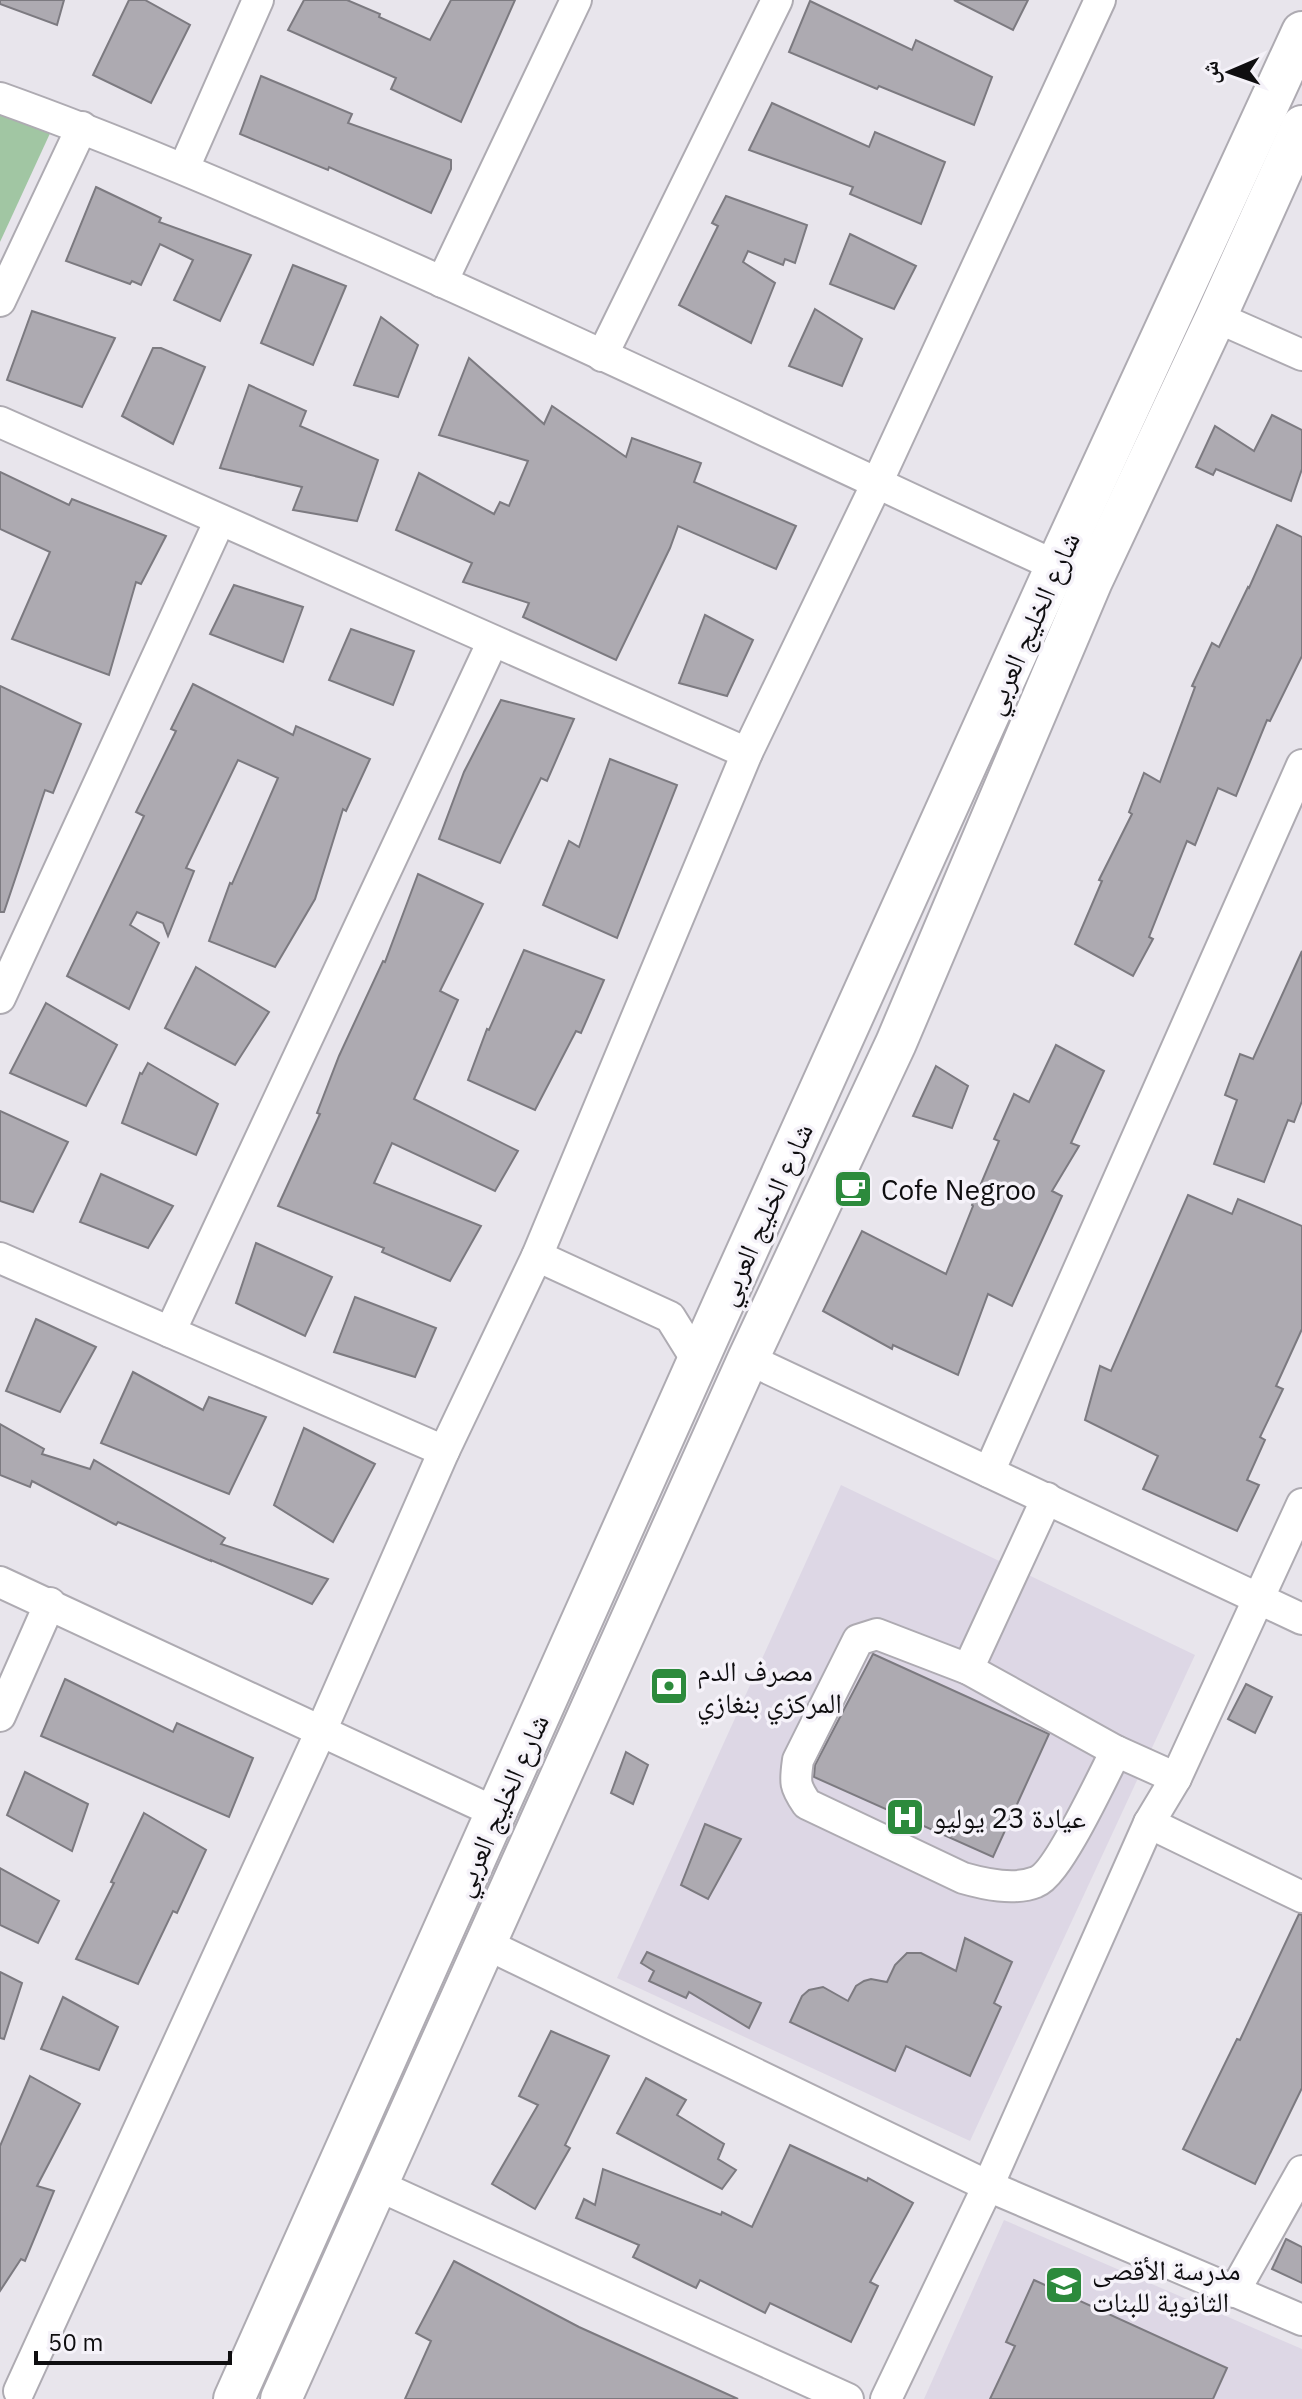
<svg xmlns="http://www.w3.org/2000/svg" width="1302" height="2399" font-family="'IBM Plex Sans','Noto Naskh Arabic',sans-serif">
<rect width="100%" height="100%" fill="#e8e5ec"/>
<g fill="#ddd7e5">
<polygon points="841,1485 1195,1655 970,2141 617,1978"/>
<polygon points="1004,2220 1302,2349 1302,2399 924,2399"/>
</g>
<polygon fill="#a1c6a3" points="0,110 52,129 0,242"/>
<g fill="#adaab1" stroke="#7c7a80" stroke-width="2">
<polygon points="0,0 64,0 57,25 0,4"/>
<polygon points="129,0 145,0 190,25 151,103 93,75"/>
<polygon points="304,0 347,0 380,14 379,17 430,40 451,0 515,0 461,122 391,89 396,78 288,30"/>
<polygon points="954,0 1028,0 1013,30"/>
<polygon points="810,1 912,50 916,40 992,77 974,125 879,86 877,89 789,52"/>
<polygon points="261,76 352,114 348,123 451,160 451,169 431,213 329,167 328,170 240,134"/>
<polygon points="772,103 869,147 875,132 945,162 921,224 850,194 853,187 749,150"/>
<polygon points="96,187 161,218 159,222 251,255 220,321 174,300 193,260 160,244 141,285 132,281 130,284 66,261"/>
<polygon points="726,196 807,225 795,263 785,259 783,265 748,251 743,262 775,283 751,343 679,305 718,226 712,223"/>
<polygon points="850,234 916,266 894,309 830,284"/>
<polygon points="293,265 346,286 313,365 261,343"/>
<polygon points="815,309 862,339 842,386 789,366"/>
<polygon points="32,311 115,338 82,407 7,380"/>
<polygon points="381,317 418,345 398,397 354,385"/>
<polygon points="153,348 161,348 205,367 173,444 122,416"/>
<polygon points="469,358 544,424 552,406 626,457 632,438 701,463 694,482 796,526 776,569 678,526 670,548 616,660 523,617 529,603 463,582 472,563 396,530 419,473 494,514 500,502 509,506 528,461 439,435"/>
<polygon points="249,385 306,411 300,426 378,460 357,521 293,510 302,487 220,468"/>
<polygon points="1272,415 1302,430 1302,469 1291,501 1216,469 1213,475 1196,467 1215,426 1254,451"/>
<polygon points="0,472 69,505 72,499 166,536 141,584 136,582 109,675 12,639 50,552 0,529"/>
<polygon points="1277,525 1302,537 1302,656 1270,721 1267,720 1236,796 1218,788 1195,845 1187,841 1149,937 1153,939 1133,976 1075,944 1102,881 1099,880 1132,814 1129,812 1144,773 1160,782 1195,687 1192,686 1212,643 1219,647 1248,587 1249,588"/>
<polygon points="234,585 303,607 283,662 210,634"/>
<polygon points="705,615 753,640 727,696 679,683"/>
<polygon points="351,629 414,651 393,705 329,680"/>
<polygon points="193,684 293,735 296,726 370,759 346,811 343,809 315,899 275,967 209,941 230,883 232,884 278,778 238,760 186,868 194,871 168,936 163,923 137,912 130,925 159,943 129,1009 67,976 144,816 136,812 176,731 171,729"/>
<polygon points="0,686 81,724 53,793 45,790 4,912 0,912"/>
<polygon points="501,700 574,719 547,781 541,778 500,863 439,839 464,772"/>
<polygon points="610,759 677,785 617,938 543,905 569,841 579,847"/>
<polygon points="418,874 483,904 440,991 458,1000 414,1099 518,1151 495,1191 392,1143 374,1183 481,1226 450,1281 382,1252 384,1248 278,1206 320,1114 317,1113 339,1056 383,961 385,962"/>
<polygon points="524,950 604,980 581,1033 576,1031 535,1110 468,1080 487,1029 489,1030"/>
<polygon points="1302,951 1302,1101 1294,1122 1288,1120 1264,1182 1214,1164 1237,1100 1225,1095 1240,1054 1253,1059"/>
<polygon points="196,967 269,1012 235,1065 165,1028"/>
<polygon points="46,1003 117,1045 86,1106 10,1073"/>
<polygon points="1056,1045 1104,1071 1071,1143 1079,1146 1052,1191 1062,1196 1012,1306 988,1294 958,1375 893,1345 892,1349 823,1311 862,1231 946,1274 973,1206 972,1205 999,1141 994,1139 1014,1094 1029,1102"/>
<polygon points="148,1063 218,1104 196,1155 122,1123 140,1073 142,1074"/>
<polygon points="936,1066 968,1086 952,1128 913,1116"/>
<polygon points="0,1111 68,1142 33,1212 0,1201"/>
<polygon points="101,1174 173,1206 148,1248 80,1222"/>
<polygon points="1188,1195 1232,1214 1238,1199 1302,1226 1302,1329 1276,1386 1283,1389 1260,1437 1265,1440 1247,1480 1259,1485 1237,1531 1143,1489 1158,1456 1085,1420 1100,1366 1111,1371"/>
<polygon points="256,1243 332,1277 305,1336 236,1303"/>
<polygon points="355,1297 436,1328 415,1377 334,1352"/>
<polygon points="36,1319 96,1347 60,1412 6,1391"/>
<polygon points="133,1372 203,1410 209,1397 266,1417 229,1494 101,1443"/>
<polygon points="0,1424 44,1449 42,1454 90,1469 94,1460 225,1538 221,1544 328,1579 312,1604 211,1560 211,1561 118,1522 116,1525 32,1481 30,1487 0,1475"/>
<polygon points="304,1428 375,1464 333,1542 274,1505"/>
<polygon points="873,1654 1049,1734 993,1857 814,1777 815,1765"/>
<polygon points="65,1679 173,1732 177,1723 253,1758 229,1817 41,1736"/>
<polygon points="1246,1684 1272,1697 1255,1733 1228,1719"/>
<polygon points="626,1752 648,1765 633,1804 611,1793"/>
<polygon points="25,1772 88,1804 72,1851 7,1815"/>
<polygon points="144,1813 206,1850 177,1913 173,1911 138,1984 76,1959 114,1883 111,1882"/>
<polygon points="705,1824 741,1839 708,1899 681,1885"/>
<polygon points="0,1868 59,1901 38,1943 0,1925"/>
<polygon points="1299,1914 1302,1915 1302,2088 1255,2184 1183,2149 1237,2039 1240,2040"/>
<polygon points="965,1938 1012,1962 994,2003 1001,2007 970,2076 906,2046 895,2071 790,2022 802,1996 809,1990 823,1987 848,2001 856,1986 864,1981 871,1979 887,1982 895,1965 907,1953 921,1953 956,1971"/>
<polygon points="647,1952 761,2003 749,2028 689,1992 686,1998 649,1981 654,1971 641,1963"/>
<polygon points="0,1972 22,1983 4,2039 0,2038"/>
<polygon points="63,1997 118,2027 99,2070 41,2049"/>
<polygon points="551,2031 609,2056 565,2145 570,2148 535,2209 492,2184 538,2105 519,2096"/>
<polygon points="30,2076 80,2104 37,2186 54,2191 25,2261 21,2259 0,2291 0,2146"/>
<polygon points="646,2078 686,2100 677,2115 724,2144 718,2159 736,2170 722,2189 617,2133"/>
<polygon points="790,2145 867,2181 868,2178 913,2203 870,2282 878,2286 851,2342 770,2303 765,2313 700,2280 696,2288 633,2257 639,2245 576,2218 584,2199 595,2205 603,2169 721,2215 722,2212 752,2227"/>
<polygon points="1286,2239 1302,2247 1302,2283 1272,2269"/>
<polygon points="454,2261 579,2327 738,2399 405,2399 431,2341 416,2333"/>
<polygon points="1034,2280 1227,2368 1213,2399 990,2399 1015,2346 1006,2342"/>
</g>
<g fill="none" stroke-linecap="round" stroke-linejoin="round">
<g stroke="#aeabb2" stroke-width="34">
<g id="minor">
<path d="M0 98C126 143 247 196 369 249 600 351 827 461 1056 566"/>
<polyline points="184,168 258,0"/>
<polyline points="442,282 576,0"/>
<polyline points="0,301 82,127"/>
<polyline points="1216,317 1302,355"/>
<polyline points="602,356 777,0"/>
<polyline points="0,422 747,753"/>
<polyline points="0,998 220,520"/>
<polyline points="537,1256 670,1317 698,1362"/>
<polyline points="0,1258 444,1451"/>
<polyline points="170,1332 493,641"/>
<polyline points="748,1359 1302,1619"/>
<polyline points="989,1472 1302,765"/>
<path d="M1047 1498 968 1669 877 1634 858 1640 798 1760C795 1782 794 1785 807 1804L963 1878C984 1884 1014 1891 1036 1882 1058 1874 1103 1776 1116 1751"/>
<polyline points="0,1582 497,1813"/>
<polyline points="968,1669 1116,1751 1176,1778"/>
<polyline points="0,1716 50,1603"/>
<polyline points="1149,1823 1302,1897"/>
<polyline points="486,1944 988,2186 1302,2320"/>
<polyline points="377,2185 848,2399"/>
<polyline points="1234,2292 1302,2171"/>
<polyline points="19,2391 321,1731 444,1451 537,1256 747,753 877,483 1100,0"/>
<polyline points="886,2399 988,2186 1149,1823 1176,1778 1302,1504"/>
</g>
</g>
<g stroke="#aeabb2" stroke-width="44">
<g id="major">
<polyline points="234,2399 724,1302 1056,566 1302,32"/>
<polyline points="281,2399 748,1359 896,1043 1092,581 1216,317 1302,126"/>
</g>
</g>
<use href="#minor" stroke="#fff" stroke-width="30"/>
<use href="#major" stroke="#fff" stroke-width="40"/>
</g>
<defs>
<g id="cafe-square" transform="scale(2)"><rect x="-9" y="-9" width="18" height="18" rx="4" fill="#2c8a3c" stroke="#f5f2f9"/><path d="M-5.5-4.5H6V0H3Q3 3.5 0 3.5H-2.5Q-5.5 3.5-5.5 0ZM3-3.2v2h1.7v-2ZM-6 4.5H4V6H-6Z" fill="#fff"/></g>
<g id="bank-square" transform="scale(2)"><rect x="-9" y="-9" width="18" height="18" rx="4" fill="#2c8a3c" stroke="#f5f2f9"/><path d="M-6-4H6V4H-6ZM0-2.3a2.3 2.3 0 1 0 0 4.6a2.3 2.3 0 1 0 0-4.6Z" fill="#fff"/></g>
<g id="hospital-square" transform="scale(2)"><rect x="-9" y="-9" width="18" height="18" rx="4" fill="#2c8a3c" stroke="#f5f2f9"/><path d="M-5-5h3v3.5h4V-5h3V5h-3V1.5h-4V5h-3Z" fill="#fff"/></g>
<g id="school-square" transform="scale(2)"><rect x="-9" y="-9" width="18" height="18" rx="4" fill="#2c8a3c" stroke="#f5f2f9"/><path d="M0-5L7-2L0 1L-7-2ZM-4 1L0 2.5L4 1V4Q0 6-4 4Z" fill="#fff"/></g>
</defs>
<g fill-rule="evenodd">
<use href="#cafe-square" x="853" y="1189"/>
<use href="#bank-square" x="669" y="1686"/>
<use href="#hospital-square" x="905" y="1817"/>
<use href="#school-square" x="1064" y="2285"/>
</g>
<g text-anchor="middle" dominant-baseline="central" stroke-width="7" stroke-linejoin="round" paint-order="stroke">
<g font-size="28" fill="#0f0e10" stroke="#f5f2f9">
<text transform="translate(1031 623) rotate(-66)">شارع الخليج العربي</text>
<text transform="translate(764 1214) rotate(-66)">شارع الخليج العربي</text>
<text transform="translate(500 1805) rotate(-66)">شارع الخليج العربي</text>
</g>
<g font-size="28" fill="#0f0e10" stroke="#f5f2f9" text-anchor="start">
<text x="881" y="1189">Cofe Negroo</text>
<text x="697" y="1670">مصرف الدم<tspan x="697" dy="32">المركزي بنغازي</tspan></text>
<text x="933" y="1817">عيادة 23 يوليو</text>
<text x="1092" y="2269">مدرسة الأقصى<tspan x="1092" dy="32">الثانوية للبنات</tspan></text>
</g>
</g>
<g transform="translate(1230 72) rotate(268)" stroke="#f5f2f9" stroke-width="6" paint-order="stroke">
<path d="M0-6L14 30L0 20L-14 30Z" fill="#0f0e10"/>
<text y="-12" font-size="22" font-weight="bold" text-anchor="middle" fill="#0f0e10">ش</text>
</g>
<path d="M36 2351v12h194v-12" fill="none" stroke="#0f0e10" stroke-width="4"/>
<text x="48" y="2351" font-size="24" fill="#0f0e10" stroke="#f5f2f9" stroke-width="6" paint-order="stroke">50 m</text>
</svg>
